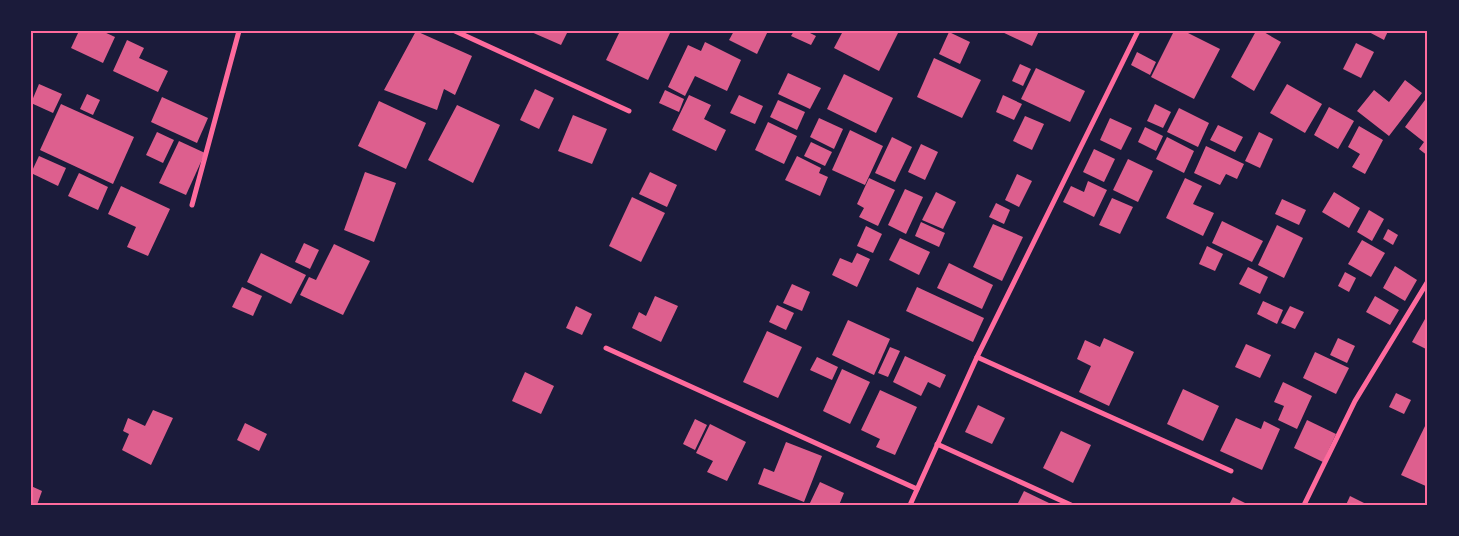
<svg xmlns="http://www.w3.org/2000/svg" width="1459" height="536" font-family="Signika,sans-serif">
<rect width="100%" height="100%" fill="#1b1b3a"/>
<g fill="#dd5f8e">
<polygon points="79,31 102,31 115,37 103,63 71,48"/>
<polygon points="416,31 472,56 455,95 444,89 437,110 384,90"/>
<polygon points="529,31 568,31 561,45"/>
<polygon points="620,31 671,31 648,80 606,60"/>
<polygon points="734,31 768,31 757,54 729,40"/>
<polygon points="794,31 806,31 816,36 811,45 791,36"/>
<polygon points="843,31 899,31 879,71 834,48"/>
<polygon points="1000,31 1039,31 1032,46"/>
<polygon points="1174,31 1184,31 1220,49 1194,99 1151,77"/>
<polygon points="1256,31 1262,31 1281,42 1254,91 1231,77"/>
<polygon points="1367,31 1388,31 1384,40"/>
<polygon points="949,32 970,42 960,64 939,54"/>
<polygon points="127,40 144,48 139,58 168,71 158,92 113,71"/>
<polygon points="705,42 741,60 727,91 695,76 685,96 668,87 688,45 701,51"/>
<polygon points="1356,43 1374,52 1361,78 1343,69"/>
<polygon points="1137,52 1156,62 1150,75 1131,65"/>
<polygon points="934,58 981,80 962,118 917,97"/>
<polygon points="1020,64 1031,69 1023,86 1012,81"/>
<polygon points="1036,68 1085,91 1070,122 1021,99"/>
<polygon points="788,73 821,88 810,109 778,94"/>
<polygon points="844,74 893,98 876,133 827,109"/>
<polygon points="1405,80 1422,93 1389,136 1357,111 1374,90 1389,102"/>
<polygon points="39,84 62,94 53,113 31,103"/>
<polygon points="1287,84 1322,104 1305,133 1270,113"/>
<polygon points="535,89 554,98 539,129 520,120"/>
<polygon points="665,90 684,99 679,112 659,103"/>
<polygon points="87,94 100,100 93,115 80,109"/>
<polygon points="689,95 711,105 704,119 726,130 716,151 672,130"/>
<polygon points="739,95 763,106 755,124 730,113"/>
<polygon points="1003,95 1022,104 1014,120 996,112"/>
<polygon points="162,97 208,118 197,143 151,122"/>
<polygon points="778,100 805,112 797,130 770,117"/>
<polygon points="1425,100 1428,102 1428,156 1419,149 1424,142 1405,127"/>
<polygon points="379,101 426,123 406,169 358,146"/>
<polygon points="61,104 134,137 113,184 40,150"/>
<polygon points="1155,104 1171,112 1163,128 1147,121"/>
<polygon points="457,105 500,125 473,183 428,160"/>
<polygon points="1329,107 1354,121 1338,149 1314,135"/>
<polygon points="1179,108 1209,123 1198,147 1167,132"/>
<polygon points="573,115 607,129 592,164 558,151"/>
<polygon points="1025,116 1044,124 1032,150 1013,141"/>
<polygon points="819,118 843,129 834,149 810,137"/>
<polygon points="1110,118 1132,128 1121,150 1100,140"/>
<polygon points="768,122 797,136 784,164 755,150"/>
<polygon points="1218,125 1243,137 1235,152 1210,140"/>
<polygon points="1359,126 1383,140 1365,174 1352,167 1360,154 1348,147"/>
<polygon points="1145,127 1163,136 1156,151 1138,142"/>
<polygon points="850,130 883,146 865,185 832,170"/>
<polygon points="157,132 174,140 163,163 146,155"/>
<polygon points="1259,132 1273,139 1260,168 1245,161"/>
<polygon points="892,137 912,147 895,182 875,173"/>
<polygon points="1167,137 1194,151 1184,173 1156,159"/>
<polygon points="179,141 205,153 186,195 159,183"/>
<polygon points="811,142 832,152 825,166 804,156"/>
<polygon points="921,144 938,152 925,180 908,172"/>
<polygon points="1206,146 1244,164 1237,179 1226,174 1220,185 1194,173"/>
<polygon points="1094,149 1115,159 1104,182 1083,172"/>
<polygon points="39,156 66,168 58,186 31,173"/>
<polygon points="797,156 821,168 819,173 828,177 820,196 785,180"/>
<polygon points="1128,159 1153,171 1138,202 1113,190"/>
<polygon points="365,172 396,183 374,242 344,230"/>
<polygon points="650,172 677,185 667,207 639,194"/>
<polygon points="79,173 108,187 98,210 68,196"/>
<polygon points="1017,174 1032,181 1019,207 1005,200"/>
<polygon points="869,178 895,190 878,226 859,217 864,208 857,204"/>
<polygon points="1185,178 1202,186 1193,204 1214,213 1203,236 1166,218"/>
<polygon points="1088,181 1107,190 1094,217 1063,202 1071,186 1084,192"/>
<polygon points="121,186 170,209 148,256 127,247 136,227 108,214"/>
<polygon points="905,189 923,197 906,234 888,225"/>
<polygon points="936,192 956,202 943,229 922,220"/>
<polygon points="1334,192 1360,208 1349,228 1322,212"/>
<polygon points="632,197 665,213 641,262 609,246"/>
<polygon points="1112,198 1133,207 1120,234 1099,225"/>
<polygon points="1282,199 1306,210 1299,225 1275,214"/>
<polygon points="996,203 1010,210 1004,224 989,217"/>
<polygon points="1369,210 1384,219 1372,241 1357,232"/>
<polygon points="1222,221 1263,241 1252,262 1212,243"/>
<polygon points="921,222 945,233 939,247 915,236"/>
<polygon points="993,224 1023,237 1002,281 973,267"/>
<polygon points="1277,225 1303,238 1284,278 1258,265"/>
<polygon points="866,226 882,234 873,253 857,246"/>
<polygon points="1388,229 1398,235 1393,245 1383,239"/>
<polygon points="900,238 930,252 919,275 889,260"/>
<polygon points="1362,240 1385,253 1371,277 1348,264"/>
<polygon points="304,243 319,250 310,269 295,262"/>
<polygon points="334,244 370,261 343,315 300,295 309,277 316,280"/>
<polygon points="1207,246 1223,254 1215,271 1199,264"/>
<polygon points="261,253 306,275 291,304 247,282"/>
<polygon points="857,253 870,259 857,287 832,275 840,258 852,263"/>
<polygon points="949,263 993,285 982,309 937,288"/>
<polygon points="1395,266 1417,280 1405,301 1383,288"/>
<polygon points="1248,267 1268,277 1260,294 1239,284"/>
<polygon points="1345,272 1356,278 1349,292 1338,286"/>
<polygon points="792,284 810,292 802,311 783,303"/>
<polygon points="242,287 262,296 253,316 232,307"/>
<polygon points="917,287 984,318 973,342 906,311"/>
<polygon points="655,296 678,306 661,342 632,328 639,312 646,316"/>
<polygon points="1375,296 1399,310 1390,325 1366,312"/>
<polygon points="1263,301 1283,310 1277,324 1257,314"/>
<polygon points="777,305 794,313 786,330 769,322"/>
<polygon points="576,306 592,314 582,335 566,328"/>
<polygon points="1290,306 1304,312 1295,329 1281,323"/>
<polygon points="1425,319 1428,320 1428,350 1412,342"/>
<polygon points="848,320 890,339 874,375 832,355"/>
<polygon points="767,331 802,347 778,398 743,382"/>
<polygon points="1104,338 1134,352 1109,406 1079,392 1091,366 1077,359 1085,340 1100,347"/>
<polygon points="1338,338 1355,346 1347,363 1330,355"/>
<polygon points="1246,344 1271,355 1260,378 1235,367"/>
<polygon points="890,347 900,351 888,377 878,373"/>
<polygon points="1315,352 1349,368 1336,394 1303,378"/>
<polygon points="905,356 946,375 940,388 928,382 921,396 893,382"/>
<polygon points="817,357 838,367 832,380 810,370"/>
<polygon points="842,369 870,382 850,424 823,411"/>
<polygon points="525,372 554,386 541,414 512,401"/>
<polygon points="1283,382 1312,396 1297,429 1278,420 1284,406 1274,402"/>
<polygon points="1183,389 1219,406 1203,441 1167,424"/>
<polygon points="880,390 917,407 895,455 876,447 880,439 861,430"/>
<polygon points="1396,393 1411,400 1404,414 1389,407"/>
<polygon points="978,405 1005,418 992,444 965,432"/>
<polygon points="153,410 173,418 151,465 122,450 129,434 123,431 128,418 145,426"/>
<polygon points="1236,418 1261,429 1264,421 1280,429 1262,470 1220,451"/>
<polygon points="695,419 707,425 695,450 683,444"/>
<polygon points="1307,420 1336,434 1323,462 1294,448"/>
<polygon points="1428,420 1428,487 1401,475"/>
<polygon points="245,423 267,434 259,451 237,440"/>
<polygon points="710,424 746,442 727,481 707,472 713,461 696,453"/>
<polygon points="1061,431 1091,445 1073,483 1043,468"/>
<polygon points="786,442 822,456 804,502 758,484 764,468 774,472"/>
<polygon points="820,482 844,493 839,505 809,505"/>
<polygon points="31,486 42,491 37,505 31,502"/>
<polygon points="1024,491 1049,503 1048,505 1017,505"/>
<polygon points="1350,496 1368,505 1346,505"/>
<polygon points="1233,497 1249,505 1229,505"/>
</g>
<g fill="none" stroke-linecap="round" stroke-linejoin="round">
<g stroke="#ff6b9d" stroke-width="5">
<polyline points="455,31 629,111"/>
<polyline points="192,205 239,31"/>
<polyline points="606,348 917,489"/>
<polyline points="977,357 1231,471"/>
<polyline points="937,444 1071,505"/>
<polyline points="910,505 977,357 1138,31"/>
<polyline points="1304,505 1355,401 1428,281"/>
</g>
</g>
<rect width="1459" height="536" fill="none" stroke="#1b1b3a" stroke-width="65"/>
<rect x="32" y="32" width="1394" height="472" fill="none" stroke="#ff6b9d" stroke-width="2"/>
</svg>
